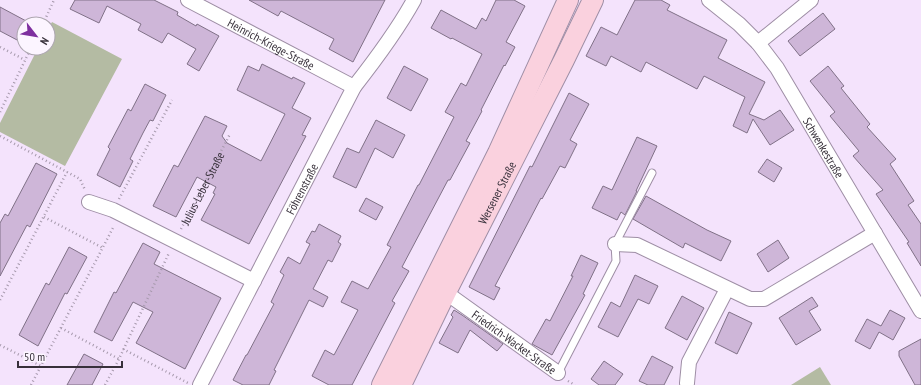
<svg xmlns="http://www.w3.org/2000/svg" width="921" height="385" font-family="'PT Sans Narrow',sans-serif">
<rect width="100%" height="100%" fill="#f4e3fc"/>
<g fill="#b4bba3">
<polygon points="52,22 122,59 65,166 0,132 0,123 38,48 48,48 48,29"/>
<polygon points="820,367 831,385 791,385"/>
</g>
<g fill="#ceb6d8" stroke="#807187">
<polygon points="75,0 154,0 178,12 177,15 196,26 197,24 219,36 199,71 187,64 196,49 168,33 162,43 138,30 141,24 107,6 99,23 70,9"/>
<polygon points="249,0 385,0 353,62 329,49 334,39 281,11 278,16"/>
<polygon points="496,0 514,0 525,6 506,42 515,47 505,66 504,65 481,110 482,111 466,141 470,143 450,180 448,180 402,267 409,271 392,301 395,303 352,385 329,385 312,376 325,350 334,355 358,310 341,302 352,281 368,289 391,247 387,245 418,185 419,185 454,117 445,112 461,83 466,86 482,54 452,38 451,39 431,28 441,10 476,29 482,18 486,21"/>
<polygon points="635,0 661,0 670,5 667,10 727,40 718,58 765,82 749,114 764,120 780,110 794,130 770,145 753,119 747,133 733,126 745,97 704,76 697,89 646,62 641,72 611,56 606,66 586,56 601,27 617,35"/>
<polygon points="0,7 28,22 27,24 24,24 24,31 19,41 0,31"/>
<polygon points="823,13 835,29 800,56 788,41"/>
<polygon points="262,64 292,79 293,77 305,83 292,108 311,118 302,135 306,136 249,244 201,220 215,194 213,193 216,187 197,177 176,217 153,206 174,165 178,167 205,116 227,126 222,136 227,143 261,161 285,114 237,90 248,66 259,71"/>
<polygon points="404,66 428,79 411,111 387,98"/>
<polygon points="828,66 844,86 841,88 870,124 867,127 896,159 890,164 914,201 908,205 921,224 921,266 907,243 909,242 876,194 883,190 853,156 859,151 830,116 835,112 810,81"/>
<polygon points="145,84 166,95 153,121 150,120 143,133 130,159 133,161 120,187 97,175 110,149 108,147 128,109 131,111"/>
<polygon points="569,93 589,104 570,140 577,144 565,168 560,166 542,199 541,198 495,286 500,288 494,300 469,287 530,166 532,167"/>
<polygon points="376,120 405,135 393,158 375,148 356,188 333,177 347,148 359,153"/>
<polygon points="637,137 657,146 636,191 637,191 625,215 621,212 617,220 592,208 603,186 612,190"/>
<polygon points="767,159 782,168 774,182 758,172"/>
<polygon points="36,163 57,174 30,227 27,225 0,276 0,223 5,214 8,216"/>
<polygon points="646,196 707,230 731,241 721,261 685,243 683,248 633,219"/>
<polygon points="366,198 383,207 376,220 359,211"/>
<polygon points="319,224 341,236 338,242 341,244 332,262 328,260 313,289 328,297 323,307 309,300 274,370 276,371 269,385 243,385 233,380 246,355 247,355 274,304 271,302 284,275 280,272 288,257 300,264 310,244 306,242 312,231 315,232"/>
<polygon points="778,240 789,258 768,272 757,254"/>
<polygon points="143,243 160,252 154,264 221,298 185,369 136,343 153,312 133,302 112,341 94,332 114,292 116,293"/>
<polygon points="69,247 87,257 67,294 65,293 38,346 19,335 46,283 49,285"/>
<polygon points="581,255 598,263 583,294 585,295 552,355 532,344 546,319 550,321 573,276 571,276"/>
<polygon points="635,275 658,286 649,304 638,299 618,337 598,327 611,302 620,307"/>
<polygon points="682,296 704,308 687,340 665,328"/>
<polygon points="812,297 818,306 809,311 821,330 796,345 779,318"/>
<polygon points="454,310 462,315 503,344 497,351 470,330 458,353 439,343 453,317 451,315"/>
<polygon points="890,310 905,318 893,340 879,332 870,349 855,341 867,319 881,326"/>
<polygon points="729,312 752,323 737,354 715,343"/>
<polygon points="921,339 921,385 915,385 899,356 899,351"/>
<polygon points="84,354 103,364 92,385 67,385"/>
<polygon points="652,356 673,367 664,385 648,385 639,381"/>
<polygon points="604,361 623,374 615,385 599,385 591,379"/>
</g>
<g fill="none" stroke-linecap="round" stroke-linejoin="round">
<g stroke="#9e8ea5" stroke-width="9">
<polyline id="lane" points="558,373 616,261 615,244 652,173"/>
</g>
<g stroke="#9e8ea5" stroke-width="16">
<g id="street">
<path id="s2" d="M188 0 354 87"/>
<path id="s3" d="M709 0 739 24 758 43 777 68 921 311"/>
<polyline points="758,43 811,0"/>
<polyline points="89,202 113,210 254,281"/>
<polyline points="615,244 637,245 750,299 764,299 875,233"/>
<path id="s4" d="M438 287 558 373"/>
<polyline points="687,383 689,362 727,289"/>
<path id="s5" d="M200 385 354 87C376 59 397 31 414 0"/>
</g>
</g>
<g stroke="#9e8ea5" stroke-width="22">
<g id="secondary">
<polyline points="382,385 498,153 568,0"/>
<path id="s6" d="M401 385 446 292 564 60 593 0"/>
</g>
</g>
<g stroke="#a699ac" stroke-width="2.5" stroke-dasharray="1 3" stroke-linecap="butt">
<polyline points="43,24 54,0"/>
<polyline points="0,47 25,60"/>
<polyline points="0,112 31,48"/>
<polyline points="0,136 80,179 85,190"/>
<polyline points="119,199 172,100"/>
<polyline points="44,217 103,248"/>
<path id="s1" d="M181 229 230 134"/>
<polyline points="0,300 67,172"/>
<polyline points="61,328 119,359"/>
<polyline points="0,345 41,366"/>
<polyline points="123,349 188,383"/>
<polyline points="568,381 575,385"/>
<polyline points="31,385 114,226"/>
<polyline points="105,385 119,359 169,253"/>
</g>
<use href="#lane" stroke="#fff" stroke-width="7"/>
<use href="#street" stroke="#fff" stroke-width="14"/>
<use href="#secondary" stroke="#fad1de" stroke-width="20"/>
</g>
<g text-anchor="middle" dominant-baseline="central" stroke-width="3" stroke-linejoin="round" paint-order="stroke">
<g font-size="12" fill="#37303a" stroke="#fcf5ff">
<text stroke="none"><textPath href="#s2" startOffset="94">Heinrich-Kriege-Straße</textPath></text>
<text stroke="none"><textPath href="#s3" startOffset="189">Schwenkestraße</textPath></text>
<text stroke="none"><textPath href="#s1" startOffset="46">Julius-Leber-Straße</textPath></text>
<text stroke="none"><textPath href="#s5" startOffset="221">Föhrenstraße</textPath></text>
<text stroke="none"><textPath href="#s6" startOffset="215">Wersener Straße</textPath></text>
<text stroke="none"><textPath href="#s4" startOffset="94">Friedrich-Wacket-Straße</textPath></text>
</g>
</g>
<g transform="translate(36 36) rotate(121)"><circle r="19" fill="#fcf5ff" stroke="#ada6b0"/>
<path d="M0-3L7 15L0 10L-7 15Z" fill="#7e2f9f"/>
<text y="-6" font-size="11" font-weight="bold" text-anchor="middle" fill="#37303a">N</text>
</g>
<path d="M18 361v6h104v-6" fill="none" stroke="#37303a" stroke-width="2"/>
<text x="24" y="361" font-size="12" fill="#37303a" stroke="#fcf5ff" stroke-width="3" paint-order="stroke">50 m</text>
</svg>
